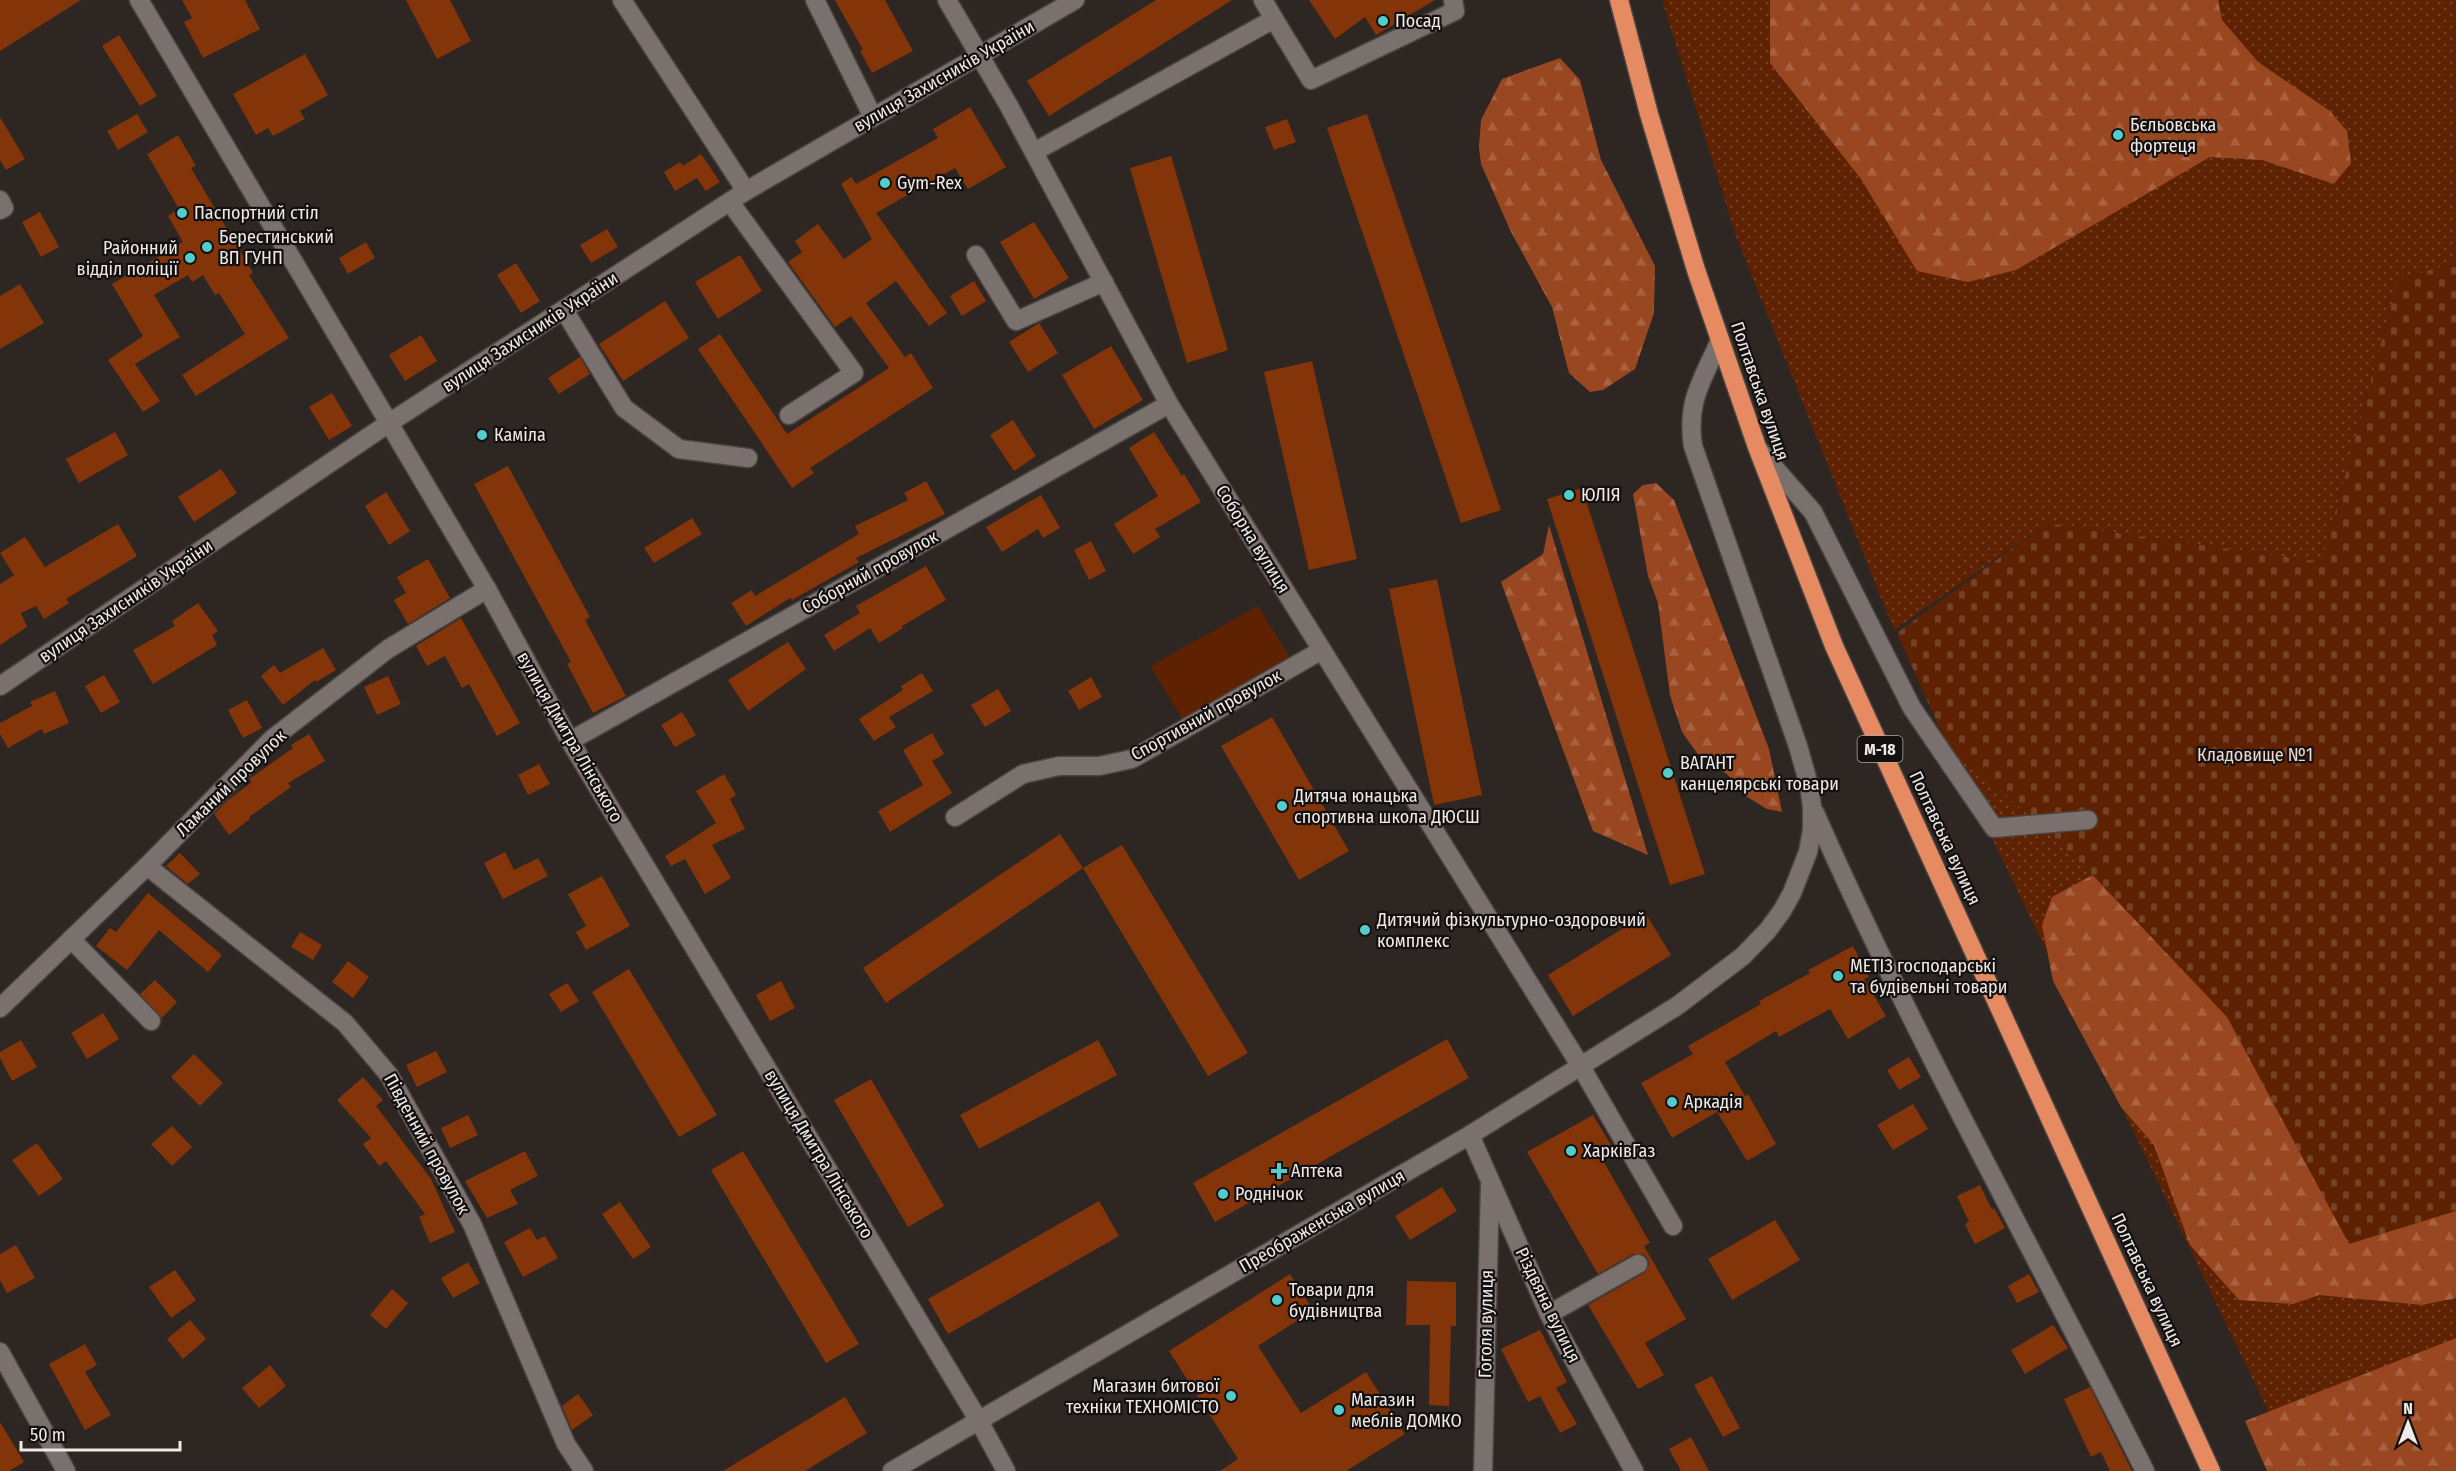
<svg xmlns="http://www.w3.org/2000/svg" width="2456" height="1471" font-family="'Fira Sans Condensed',sans-serif">
<defs>
<pattern id="green-dots" width="8" height="8" patternUnits="userSpaceOnUse" patternTransform="scale(1.5)"><rect width="8" height="8" fill="#5e2202"/><path d="M2 2h.1M6 6h.1" fill="none" stroke="#754227" stroke-width="1.8" stroke-linecap="round"/></pattern>
<pattern id="forest-firs" width="22" height="20" patternUnits="userSpaceOnUse" patternTransform="scale(1.5)"><rect width="22" height="20" fill="#994721"/><path d="M5 1l3.5 6h-7zM16 11l3.5 6h-7z" fill="#a86241"/></pattern>
<pattern id="cemetery-stones" width="16" height="16" patternUnits="userSpaceOnUse" patternTransform="scale(1.5)"><rect width="16" height="16" fill="#5e2202"/><path d="M2 7V4a2 2 0 0 1 4 0v3zM10 15v-3a2 2 0 0 1 4 0v3z" fill="#754227"/></pattern>
</defs>
<rect width="100%" height="100%" fill="#2d2623"/>
<g fill="url(#green-dots)">
<polygon points="1662,0 2456,0 2456,262 2398,280 2322,562 2047,523 1894,630 1737,239"/>
<polygon points="1944,738 2084,866 2227,1017 2456,1211 2456,1471 2297,1471"/>
</g>
<g fill="url(#forest-firs)">
<polygon points="1770,0 2218,0 2222,20 2258,62 2330,111 2347,131 2351,163 2334,184 2262,160 2210,157 2016,270 1968,282 1917,271 1861,179 1770,63"/>
<polygon points="1560,58 1580,80 1601,160 1655,266 1654,313 1635,369 1603,390 1590,392 1569,373 1552,307 1511,232 1481,164 1479,148 1481,120 1502,79"/>
<polygon points="1656,483 1674,500 1769,749 1782,812 1767,809 1744,795 1728,775 1697,753 1682,732 1670,695 1658,603 1648,576 1633,494 1643,485"/>
<polygon points="1549,525 1648,855 1593,831 1501,582 1543,554"/>
<polygon points="2456,593 2456,1298 2422,1305 2319,1295 2293,1304 2239,1300 2190,1245 2154,1145 2121,1107 2053,981 2042,925 2052,897 2100,871"/>
<polygon points="2456,1338 2456,1471 2267,1471 2245,1421"/>
</g>
<polygon fill="url(#cemetery-stones)" points="2456,262 2456,1211 2349,1244 2227,1017 2084,866 1944,738 1897,633 2047,523 2322,562 2398,280"/>
<polygon fill="#5e2202" points="1258,606 1291,659 1185,723 1150,666"/>
<g fill="#843409">
<polygon points="0,0 81,0 0,51"/>
<polygon points="182,0 245,0 260,29 203,58 184,22 192,18"/>
<polygon points="406,0 450,0 471,41 437,59"/>
<polygon points="835,0 885,0 913,51 872,73 860,51 863,50"/>
<polygon points="1156,0 1232,0 1049,116 1027,81"/>
<polygon points="1309,0 1435,0 1376,35 1365,17 1335,39"/>
<polygon points="119,35 157,96 140,106 102,46"/>
<polygon points="305,54 328,95 300,111 305,119 273,136 268,128 256,135 233,94"/>
<polygon points="970,107 1006,167 968,189 955,168 876,213 947,313 929,326 896,281 866,303 905,357 911,353 933,388 810,468 814,473 792,488 698,349 720,334 787,434 889,368 851,316 835,327 788,262 802,252 795,241 818,224 844,259 872,239 841,184 851,177 856,184 938,138 933,129"/>
<polygon points="137,114 148,132 118,150 107,131"/>
<polygon points="1367,114 1501,510 1461,523 1327,128"/>
<polygon points="0,117 25,159 6,170 0,160"/>
<polygon points="1287,119 1296,142 1274,150 1265,127"/>
<polygon points="178,135 196,166 191,168 253,273 249,275 289,338 196,396 182,375 245,334 219,293 215,295 203,275 192,282 188,275 154,295 180,337 135,364 160,401 143,412 108,360 143,336 112,284 183,242 168,216 179,209 147,154"/>
<polygon points="701,154 720,182 706,191 697,178 675,191 664,172 680,162 683,166"/>
<polygon points="1171,156 1228,350 1187,363 1130,168"/>
<polygon points="40,212 59,247 41,257 22,222"/>
<polygon points="1034,222 1069,278 1034,299 1000,242"/>
<polygon points="607,229 618,247 591,263 580,245"/>
<polygon points="366,242 375,258 348,274 339,258"/>
<polygon points="740,255 762,291 718,319 695,282"/>
<polygon points="516,263 540,301 521,313 497,275"/>
<polygon points="974,281 986,301 962,316 950,296"/>
<polygon points="20,284 44,323 0,349 0,296"/>
<polygon points="665,301 689,338 623,381 599,344"/>
<polygon points="1039,323 1058,353 1028,372 1009,342"/>
<polygon points="421,335 437,361 405,381 389,355"/>
<polygon points="1111,346 1143,400 1094,429 1062,375"/>
<polygon points="580,357 590,374 559,394 548,378"/>
<polygon points="1312,361 1357,559 1309,570 1264,372"/>
<polygon points="332,393 352,426 329,440 309,407"/>
<polygon points="1013,420 1036,456 1014,471 990,435"/>
<polygon points="115,432 128,455 79,483 66,459"/>
<polygon points="1154,432 1182,476 1184,474 1201,502 1155,529 1160,537 1133,554 1114,524 1158,496 1129,448"/>
<polygon points="508,466 590,617 585,620 626,696 593,713 567,664 571,662 474,484"/>
<polygon points="221,469 237,493 194,522 178,497"/>
<polygon points="926,481 945,514 856,558 859,562 792,600 790,598 746,626 731,603 752,590 755,596 859,534 855,526 908,500 904,493"/>
<polygon points="1582,488 1705,874 1670,885 1547,499"/>
<polygon points="386,492 410,531 389,545 365,506"/>
<polygon points="1041,495 1060,528 1043,538 1038,529 1002,552 986,527"/>
<polygon points="692,518 702,534 654,563 644,548"/>
<polygon points="118,524 137,556 66,599 69,603 44,619 36,606 21,613 27,627 0,645 0,584 14,575 0,553 25,537 45,567"/>
<polygon points="1091,541 1106,571 1089,580 1074,550"/>
<polygon points="428,559 450,598 408,624 394,600 406,593 397,577"/>
<polygon points="926,566 946,600 902,626 903,628 879,643 870,628 834,651 824,635 860,613 856,606"/>
<polygon points="1437,579 1482,795 1434,805 1389,589"/>
<polygon points="198,603 218,631 212,635 217,645 153,684 133,650 175,626 172,621"/>
<polygon points="461,618 520,723 497,736 469,684 462,688 445,656 427,666 416,646"/>
<polygon points="788,642 806,669 748,711 728,680"/>
<polygon points="323,648 336,670 316,682 315,680 283,705 261,676 274,665 280,673"/>
<polygon points="922,673 933,691 889,717 896,727 874,741 859,719 903,690 901,686"/>
<polygon points="104,675 120,702 101,713 85,686"/>
<polygon points="388,676 401,704 377,715 364,687"/>
<polygon points="1091,677 1102,697 1079,710 1068,691"/>
<polygon points="998,689 1011,711 985,727 971,705"/>
<polygon points="55,691 69,723 44,734 42,729 8,748 0,734 0,723 32,706 30,702"/>
<polygon points="247,700 262,728 243,738 228,710"/>
<polygon points="682,712 696,735 675,747 661,725"/>
<polygon points="1272,717 1349,851 1299,880 1221,746"/>
<polygon points="932,733 944,754 932,761 952,793 890,832 878,811 923,785 903,750"/>
<polygon points="309,734 325,761 288,783 291,787 249,817 250,819 229,835 214,814 228,800 252,782 249,779 293,748 291,745"/>
<polygon points="539,764 550,784 528,795 518,775"/>
<polygon points="724,774 736,795 730,799 745,829 712,845 731,878 705,894 685,859 671,866 665,856 716,823 696,791"/>
<polygon points="1060,834 1083,868 886,1003 863,968"/>
<polygon points="1122,845 1248,1053 1208,1076 1083,868"/>
<polygon points="505,852 514,870 538,858 548,876 503,899 484,863"/>
<polygon points="180,853 200,874 188,884 166,866"/>
<polygon points="602,876 630,926 586,950 576,932 586,926 568,894"/>
<polygon points="148,893 222,955 208,972 159,930 127,970 96,946 110,928 116,932"/>
<polygon points="1646,914 1671,955 1573,1016 1548,975"/>
<polygon points="300,932 322,945 313,960 291,947"/>
<polygon points="1853,946 1869,977 1864,979 1886,1016 1848,1039 1830,1009 1779,1037 1776,1031 1725,1062 1745,1096 1748,1094 1776,1144 1747,1161 1717,1112 1672,1138 1641,1083 1693,1054 1688,1046 1761,1004 1759,1001 1810,973 1808,970"/>
<polygon points="348,961 369,977 353,998 332,982"/>
<polygon points="629,969 717,1115 679,1137 592,992"/>
<polygon points="155,980 177,1002 162,1018 140,994"/>
<polygon points="781,981 795,1008 770,1021 756,995"/>
<polygon points="567,983 579,1001 561,1012 549,994"/>
<polygon points="103,1013 119,1039 87,1059 71,1033"/>
<polygon points="1447,1039 1469,1078 1215,1222 1193,1183"/>
<polygon points="21,1040 37,1067 12,1081 0,1058 0,1052"/>
<polygon points="1098,1040 1117,1075 979,1149 960,1115"/>
<polygon points="436,1051 447,1072 417,1087 406,1065"/>
<polygon points="194,1054 223,1083 200,1106 171,1077"/>
<polygon points="1909,1057 1921,1077 1899,1090 1887,1070"/>
<polygon points="363,1077 383,1100 376,1106 431,1179 455,1232 430,1243 419,1217 425,1214 386,1161 379,1166 363,1144 371,1138 337,1100"/>
<polygon points="871,1079 944,1206 908,1227 834,1100"/>
<polygon points="1913,1104 1928,1129 1893,1150 1877,1125"/>
<polygon points="468,1115 478,1135 450,1148 441,1128"/>
<polygon points="1593,1115 1614,1150 1601,1157 1650,1243 1644,1246 1686,1319 1645,1343 1664,1375 1638,1389 1588,1305 1644,1273 1649,1265 1648,1259 1643,1254 1633,1254 1598,1274 1527,1152"/>
<polygon points="172,1126 192,1147 172,1166 151,1144"/>
<polygon points="37,1143 63,1179 39,1196 12,1160"/>
<polygon points="525,1151 538,1176 510,1190 518,1204 487,1218 465,1181"/>
<polygon points="743,1151 859,1344 826,1363 711,1170"/>
<polygon points="1980,1185 1992,1210 1994,1208 2005,1228 1975,1244 1965,1224 1969,1222 1957,1196"/>
<polygon points="1442,1187 1457,1211 1410,1240 1395,1216"/>
<polygon points="1099,1201 1119,1236 948,1334 928,1299"/>
<polygon points="620,1202 651,1247 633,1259 602,1214"/>
<polygon points="1775,1220 1800,1260 1732,1300 1708,1259"/>
<polygon points="530,1228 537,1240 545,1236 558,1258 523,1277 504,1242"/>
<polygon points="16,1245 35,1278 7,1293 0,1280 0,1254"/>
<polygon points="468,1262 480,1283 453,1298 441,1278"/>
<polygon points="175,1270 196,1300 171,1318 149,1287"/>
<polygon points="1290,1274 1313,1310 1258,1346 1301,1413 1366,1372 1405,1434 1346,1471 1220,1471 1238,1459 1169,1351"/>
<polygon points="2029,1274 2039,1292 2017,1303 2008,1286"/>
<polygon points="1407,1281 1456,1282 1456,1326 1451,1326 1449,1406 1429,1405 1430,1325 1406,1325"/>
<polygon points="392,1289 408,1303 386,1329 370,1315"/>
<polygon points="190,1320 206,1339 183,1359 167,1339"/>
<polygon points="2053,1325 2068,1348 2025,1374 2011,1350"/>
<polygon points="1540,1330 1567,1382 1556,1388 1577,1424 1560,1433 1540,1396 1528,1402 1501,1349"/>
<polygon points="85,1344 97,1365 85,1372 111,1415 85,1430 49,1364"/>
<polygon points="270,1365 286,1386 259,1408 242,1388"/>
<polygon points="1712,1376 1740,1428 1723,1437 1694,1385"/>
<polygon points="2090,1387 2132,1471 2110,1471 2101,1452 2091,1457 2064,1399"/>
<polygon points="578,1394 593,1415 572,1430 562,1406"/>
<polygon points="845,1397 867,1433 805,1471 723,1471"/>
<polygon points="0,1422 24,1462 9,1471 0,1471"/>
<polygon points="1691,1437 1709,1471 1681,1471 1669,1449"/>
</g>
<g fill="none" stroke-linecap="round" stroke-linejoin="round">
<g stroke="#4a4442" stroke-width="21">
<g id="minor">
<polyline points="139,0 487,589 570,741 979,1421 1006,1471"/>
<polyline points="622,0 746,191"/>
<polyline points="815,0 873,117"/>
<polyline points="947,0 1009,106 1169,404 1580,1065 1673,1226"/>
<polyline points="1274,19 1311,80 1455,11 1453,0"/>
<polyline points="1034,152 1274,19 1263,0"/>
<polyline points="0,200 4,208 0,210"/>
<polyline points="730,202 854,373 789,415"/>
<polyline points="976,255 1016,321 1104,282"/>
<polyline points="564,310 624,408 679,449 748,458"/>
<polyline points="1758,449 1813,512 1912,708 1994,828 2088,820"/>
<polyline points="0,686 389,423 746,191 1075,0"/>
<polyline points="570,741 1169,404"/>
<path d="M1815 813C1914 1038 2035 1252 2145 1471"/>
<polyline points="955,817 1023,774 1059,766 1099,766 1132,759 1322,650"/>
<polyline points="147,866 345,1023 389,1075 472,1224 566,1444 584,1471"/>
<polyline points="71,939 151,1021"/>
<polyline points="0,1008 147,866 272,739 388,649 487,589"/>
<polyline points="1470,1135 1549,1314 1634,1471"/>
<polyline points="1549,1314 1638,1264"/>
<polyline points="0,1352 66,1471"/>
<path d="M892 1471 1470 1135 1677 1006 1743 956 1768 930 1782 911 1792 893 1808 852 1812 830V807L1809 785 1798 746 1693 446C1686 400 1703 380 1720 340"/>
<polyline points="1483,1471 1490,1185"/>
</g>
</g>
<g stroke="#4a4442" stroke-width="21">
<polyline id="highway" points="1619,0 1649,114 1696,270 1757,447 1834,646 2211,1471"/>
</g>
<use href="#minor" stroke="#7a716e" stroke-width="18"/>
<use href="#highway" stroke="#e68a62" stroke-width="18"/>
</g>
<g fill="#53cdcb" stroke="#13100f" stroke-width="2">
<circle cx="1383" cy="21" r="6"/>
<circle cx="2118" cy="135" r="6"/>
<circle cx="885" cy="183" r="6"/>
<circle cx="182" cy="213" r="6"/>
<circle cx="207" cy="247" r="6"/>
<circle cx="190" cy="258" r="6"/>
<circle cx="482" cy="435" r="6"/>
<circle cx="1569" cy="495" r="6"/>
<circle cx="1668" cy="773" r="6"/>
<circle cx="1282" cy="806" r="6"/>
<circle cx="1365" cy="930" r="6"/>
<circle cx="1838" cy="976" r="6"/>
<circle cx="1672" cy="1102" r="6"/>
<circle cx="1571" cy="1151" r="6"/>
<path d="M1276 1162h6v6h6v6h-6v6h-6v-6h-6v-6h6z"/>
<circle cx="1223" cy="1194" r="6"/>
<circle cx="1277" cy="1300" r="6"/>
<circle cx="1231" cy="1396" r="6"/>
<circle cx="1339" cy="1410" r="6"/>
</g>
<g text-anchor="middle" dominant-baseline="central" stroke-width="4.5" stroke-linejoin="round" paint-order="stroke">
<rect fill="#13100f" stroke="#ada9a7" stroke-width="1.5" x="1857.5" y="736" width="45" height="26" rx="4.5"/>
<g font-size="16" font-weight="bold" fill="#efeae8">
<text x="1880" y="749">М-18</text>
</g>
<g font-size="18" fill="#efeae8" stroke="#13100f" text-anchor="start">
<text x="1395" y="21">Посад</text>
<text x="2130" y="125">Бєльовська<tspan x="2130" dy="21">фортеця</tspan></text>
<text x="897" y="183">Gym-Rex</text>
<text x="194" y="213">Паспортний стіл</text>
<text x="219" y="237">Берестинський<tspan x="219" dy="21">ВП ГУНП</tspan></text>
<text x="178" y="248" text-anchor="end">Районний<tspan x="178" dy="21">відділ поліції</tspan></text>
<text x="494" y="435">Каміла</text>
<text x="1581" y="495">ЮЛІЯ</text>
<text x="1680" y="763">ВАГАНТ<tspan x="1680" dy="21">канцелярські товари</tspan></text>
<text x="1294" y="796">Дитяча юнацька<tspan x="1294" dy="21">спортивна школа ДЮСШ</tspan></text>
<text x="1377" y="920">Дитячий фізкультурно-оздоровчий<tspan x="1377" dy="21">комплекс</tspan></text>
<text x="1850" y="966">МЕТІЗ господарські<tspan x="1850" dy="21">та будівельні товари</tspan></text>
<text x="1684" y="1102">Аркадія</text>
<text x="1583" y="1151">ХарківГаз</text>
<text x="1291" y="1171">Аптека</text>
<text x="1235" y="1194">Роднічок</text>
<text x="1289" y="1290">Товари для<tspan x="1289" dy="21">будівництва</tspan></text>
<text x="1219" y="1386" text-anchor="end">Магазин битової<tspan x="1219" dy="21">техніки ТЕХНОМІСТО</tspan></text>
<text x="1351" y="1400">Магазин<tspan x="1351" dy="21">меблів ДОМКО</tspan></text>
</g>
<g font-size="18" fill="#efeae8" stroke="#13100f">
<text transform="translate(944 76) rotate(-30)">вулиця Захисників України</text>
<text transform="translate(530 332) rotate(-33)">вулиця Захисників України</text>
<text transform="translate(1760 391) rotate(71)">Полтавська вулиця</text>
<text transform="translate(1253 539) rotate(58)">Соборна вулиця</text>
<text transform="translate(870 572) rotate(-29)">Соборний провулок</text>
<text transform="translate(126 601) rotate(-34)">вулиця Захисників України</text>
<text transform="translate(1206 715) rotate(-29)">Спортивний провулок</text>
<text transform="translate(570 737) rotate(60)">вулиця Дмитра Лінського</text>
<text transform="translate(231 783) rotate(-44)">Ламаний провулок</text>
<text transform="translate(1945 838) rotate(65)">Полтавська вулиця</text>
<text transform="translate(427 1144) rotate(61)">Південний провулок</text>
<text transform="translate(819 1154) rotate(59)">вулиця Дмитра Лінського</text>
<text transform="translate(1322 1221) rotate(-30)">Преображенська вулиця</text>
<text transform="translate(2147 1280) rotate(65)">Полтавська вулиця</text>
<text transform="translate(1548 1305) rotate(64)">Різдвяна вулиця</text>
<text transform="translate(1486 1324) rotate(-89)">Гоголя вулиця</text>
</g>
<g font-size="18" fill="#f1d8cf" stroke="#13100f">
<text x="2255" y="755">Кладовище №1</text>
</g>
</g>
<g transform="translate(2408 1423)" stroke="#13100f" stroke-width="4.5" paint-order="stroke">
<path d="M0-4.5L10 22L0 15L-10 22Z" fill="#efeae8"/>
<text y="-9" font-size="16" font-weight="bold" text-anchor="middle" fill="#efeae8">N</text>
</g>
<path d="M21 1441v9h159v-9" fill="none" stroke="#efeae8" stroke-width="3"/>
<text x="30" y="1441" font-size="18" fill="#efeae8" stroke="#13100f" stroke-width="4.5" paint-order="stroke">50 m</text>
</svg>
